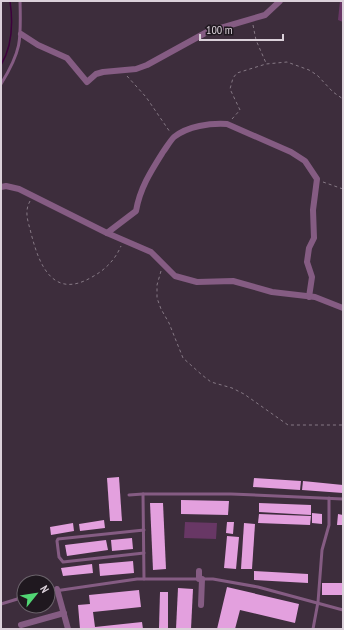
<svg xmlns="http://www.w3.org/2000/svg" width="344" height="630" font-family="'PT Sans Narrow',sans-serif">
<rect width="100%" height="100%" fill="#3d2d3c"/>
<g fill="#683765">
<polygon points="340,1 343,1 343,22 338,20"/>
<polygon points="185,522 217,523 216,539 184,538"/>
</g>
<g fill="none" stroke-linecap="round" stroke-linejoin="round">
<path stroke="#3d013c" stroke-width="1.5" d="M1 65C12 47 13 22 10 1"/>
</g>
<g fill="#e3a0de">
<polygon points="119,477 122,521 110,521 107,478"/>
<polygon points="254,478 301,481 300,490 253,487"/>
<polygon points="303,481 343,485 343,493 302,490"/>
<polygon points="181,500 229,501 228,515 181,514"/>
<polygon points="150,503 163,503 166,569 153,570"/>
<polygon points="259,503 311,505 311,515 259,512"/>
<polygon points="312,513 322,514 322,524 312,523"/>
<polygon points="259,514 311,516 310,525 258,523"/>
<polygon points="338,514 343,515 343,525 337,525"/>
<polygon points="104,520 105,528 80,531 79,524"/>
<polygon points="227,522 234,522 233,534 226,533"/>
<polygon points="73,523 74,531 51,535 50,527"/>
<polygon points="244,523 255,524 252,569 241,569"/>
<polygon points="227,536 239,537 236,569 224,568"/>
<polygon points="132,538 133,549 112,551 111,540"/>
<polygon points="106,540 108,550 67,556 65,545"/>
<polygon points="133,561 134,573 100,576 99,564"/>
<polygon points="92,564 93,573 63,576 61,568"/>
<polygon points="254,571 308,574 308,583 254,580"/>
<rect x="322" y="583" width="21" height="12"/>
<polygon points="227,587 299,604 295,623 240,610 235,629 217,629"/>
<polygon points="178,588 193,589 191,629 176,629"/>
<polygon points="139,590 141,607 93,612 95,627 142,622 143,629 80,629 78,605 90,604 89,595"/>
<polygon points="160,592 168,592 168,628 159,628"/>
</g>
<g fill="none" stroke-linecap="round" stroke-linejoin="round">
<g stroke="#867985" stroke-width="1" stroke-dasharray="3 3" stroke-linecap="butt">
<polyline points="253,25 256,40 266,63"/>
<polyline points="127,76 146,97 170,132"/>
<polyline points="232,119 240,110 230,89 233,78 237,73 266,64 287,62 309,70 317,75 333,92 343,99"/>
<polyline points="323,182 343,189"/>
<path d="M30 201C24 212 28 221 31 233 39 265 53 300 92 277 105 270 115 260 121 246"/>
<polyline points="161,271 157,285 157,298 161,309 169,323 183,358 202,375 211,382 232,388 244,394 288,425 343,425"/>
</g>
<g stroke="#855c83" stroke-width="3">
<path d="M1 84C22 50 21 40 20 1"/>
<polyline points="129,495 143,494"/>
<polyline points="144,530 58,539 57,541 59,557 63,562 144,553"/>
<polyline points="144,579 143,494 231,494 343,499"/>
<polyline points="48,592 137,579 213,579 258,587 343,610"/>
<polyline points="1,604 24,597"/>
<polyline points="313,629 318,602 322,550 329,525 329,498"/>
</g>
<g stroke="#855c83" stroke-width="6">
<polyline points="21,34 38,45 67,58 87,82 96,74 103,72 136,69 147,65 207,32 265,15 280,1"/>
<polyline points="1,187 6,186 19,189 107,233 151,252 175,276 197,282 233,281 272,292 315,297 343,308"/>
<path d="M107 233 136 211C140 188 151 171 163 152 166 148 170 141 174 137 188 126 210 123 227 124L291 152 305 161 317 179 313 210 314 238 309 248 307 262 312 277 309 297"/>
<polyline points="199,579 199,571"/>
<polyline points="57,589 68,629"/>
<polyline points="201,605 202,579"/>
<polyline points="21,625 64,613"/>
</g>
</g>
<rect width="344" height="630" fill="none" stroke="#dbd1da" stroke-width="4"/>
<g transform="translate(36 594) rotate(60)"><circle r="19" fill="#1f181f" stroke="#6a626a"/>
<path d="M0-3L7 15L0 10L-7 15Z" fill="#51d674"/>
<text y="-6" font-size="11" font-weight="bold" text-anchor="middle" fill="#dbd1da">N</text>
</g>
<path d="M200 34v6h83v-6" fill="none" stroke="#dbd1da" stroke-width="2"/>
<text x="206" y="34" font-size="12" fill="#dbd1da" stroke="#1f181f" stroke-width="3" paint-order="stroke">100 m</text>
</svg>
